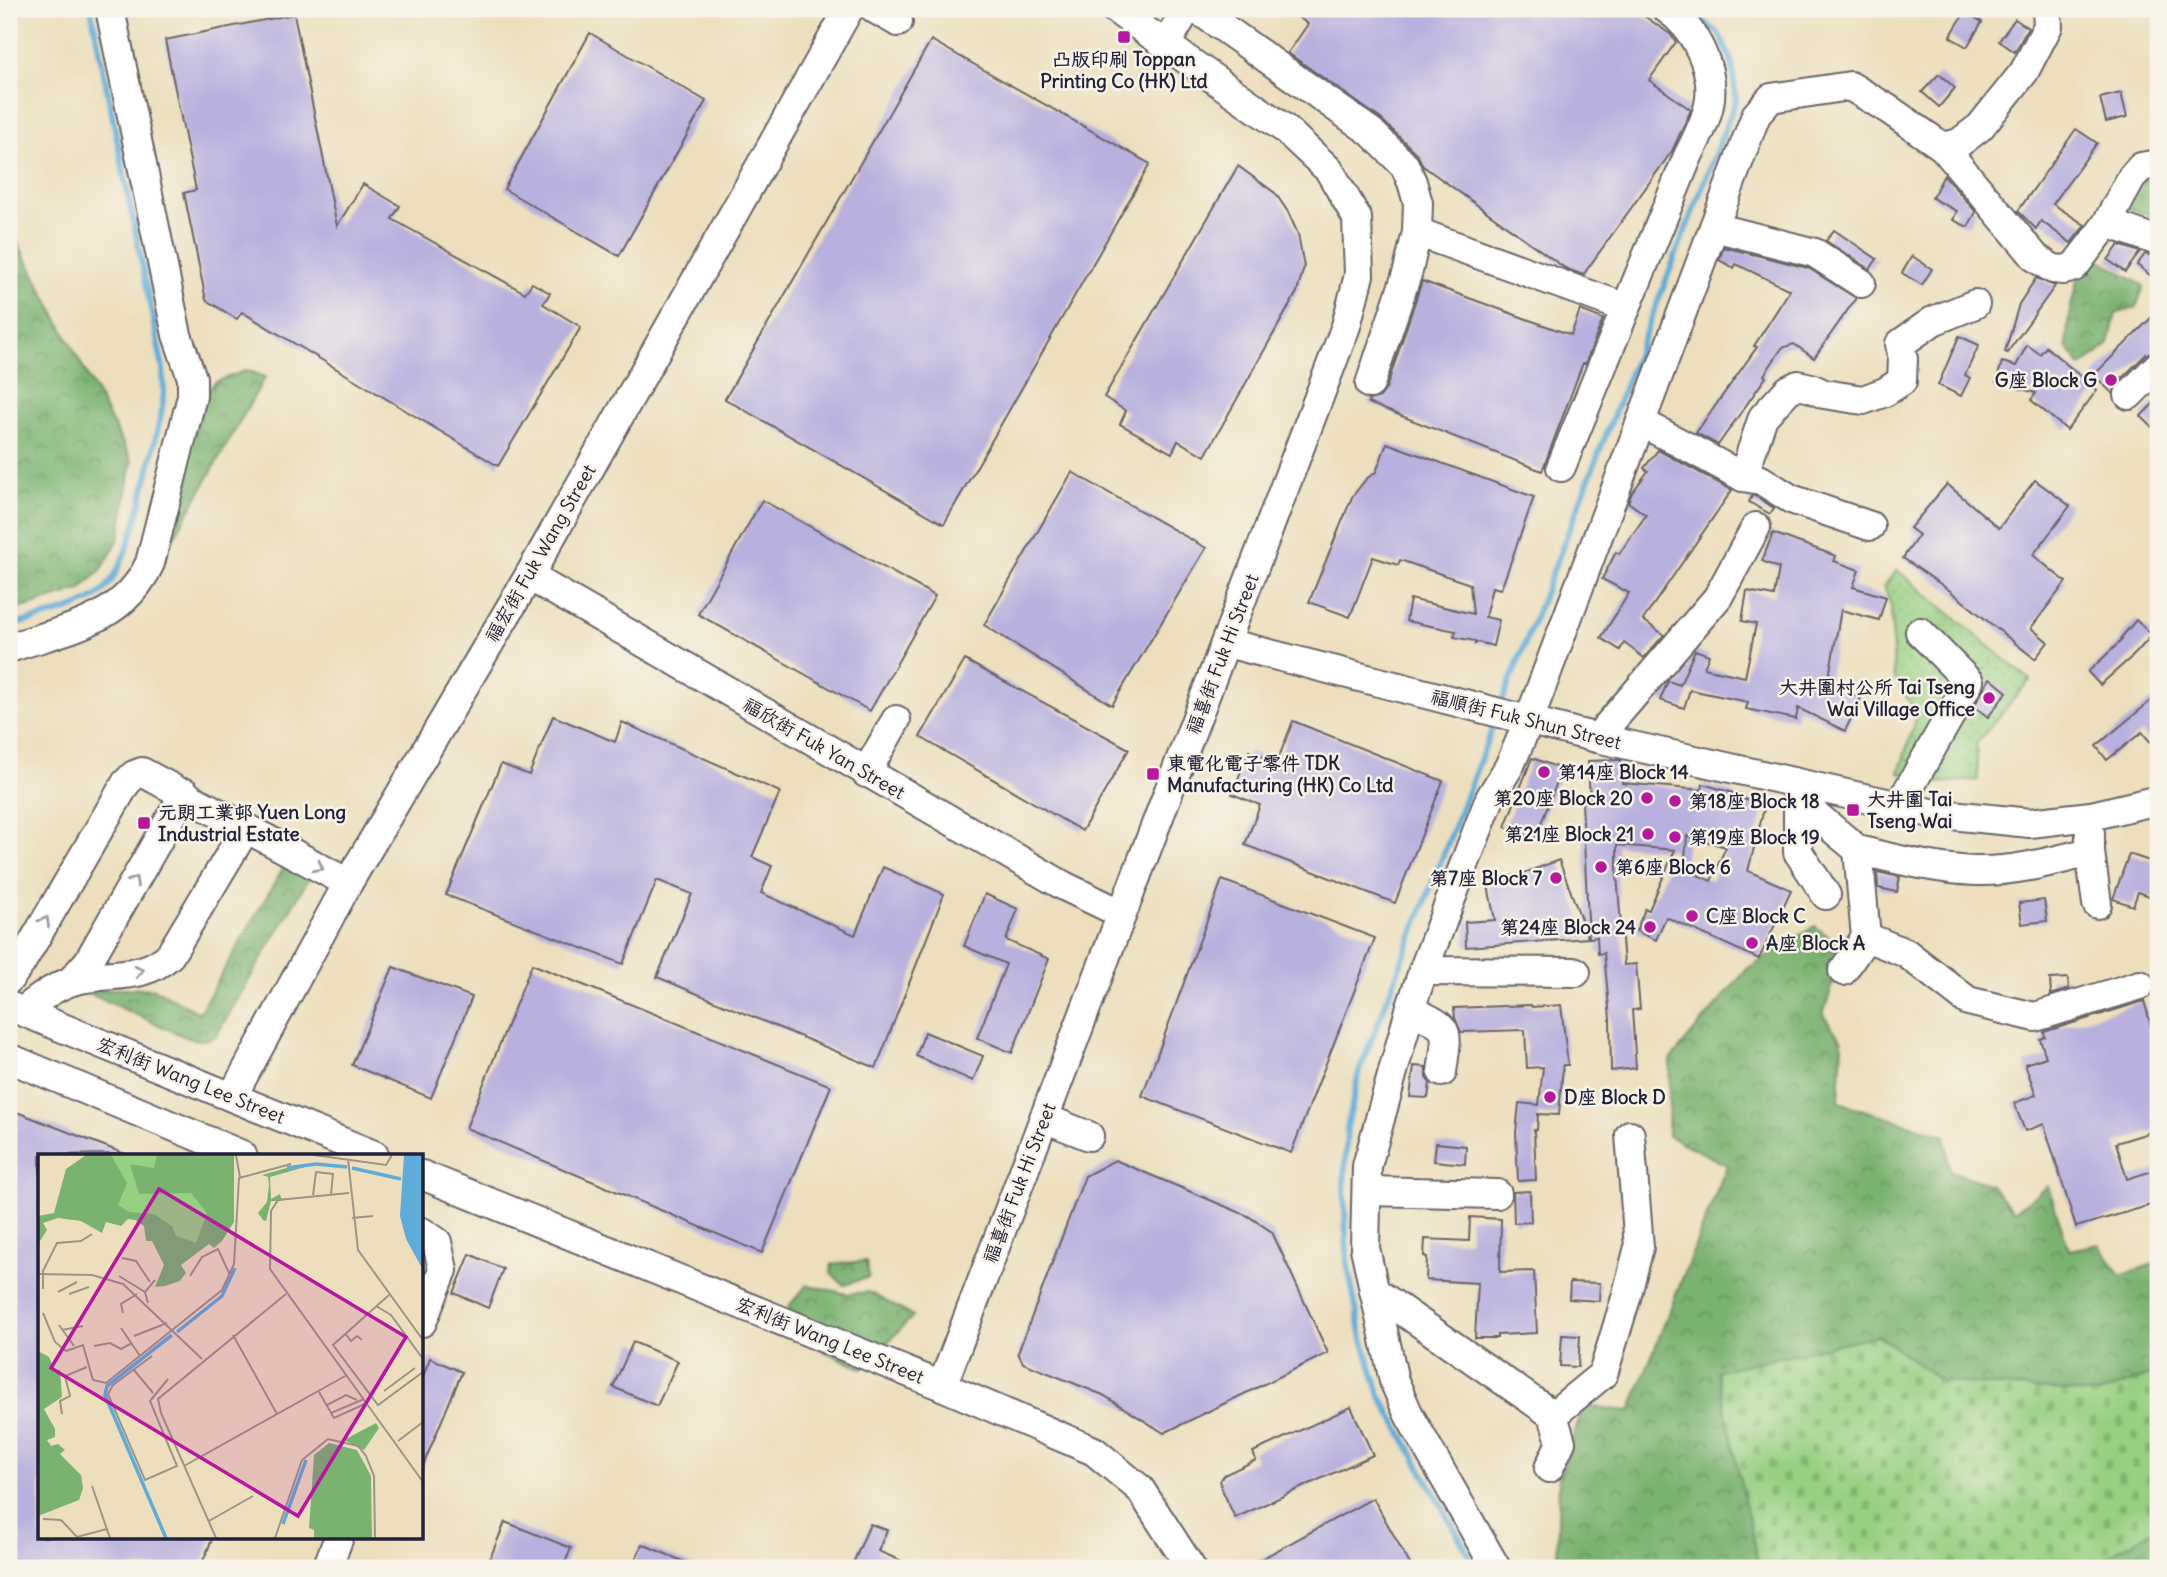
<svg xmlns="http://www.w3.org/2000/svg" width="2167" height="1577" font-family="Delius,'LXGW WenKai TC',sans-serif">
<defs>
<pattern id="grass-dots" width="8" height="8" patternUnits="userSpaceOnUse" patternTransform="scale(1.75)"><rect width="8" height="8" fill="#98d082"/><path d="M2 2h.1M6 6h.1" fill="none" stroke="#83b271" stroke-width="1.8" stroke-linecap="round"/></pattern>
<pattern id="forest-crowns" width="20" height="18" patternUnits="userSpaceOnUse" patternTransform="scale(1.75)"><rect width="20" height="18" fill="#7ab270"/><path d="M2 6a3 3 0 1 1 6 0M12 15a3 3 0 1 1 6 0" fill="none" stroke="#64905d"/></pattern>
<pattern id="cemetery-stones" width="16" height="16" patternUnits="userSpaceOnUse" patternTransform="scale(1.75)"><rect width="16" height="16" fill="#98d082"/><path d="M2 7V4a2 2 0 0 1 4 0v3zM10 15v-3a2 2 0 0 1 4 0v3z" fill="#83b271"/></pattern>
</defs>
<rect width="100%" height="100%" fill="#f7f3e8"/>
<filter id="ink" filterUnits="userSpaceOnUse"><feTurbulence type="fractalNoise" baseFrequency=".0143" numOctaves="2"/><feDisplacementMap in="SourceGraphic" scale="14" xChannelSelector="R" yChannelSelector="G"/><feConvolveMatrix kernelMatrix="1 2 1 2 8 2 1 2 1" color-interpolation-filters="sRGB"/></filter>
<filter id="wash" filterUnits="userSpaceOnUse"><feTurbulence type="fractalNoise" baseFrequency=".00686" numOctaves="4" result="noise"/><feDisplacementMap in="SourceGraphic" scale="28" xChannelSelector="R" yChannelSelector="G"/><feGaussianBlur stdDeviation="1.57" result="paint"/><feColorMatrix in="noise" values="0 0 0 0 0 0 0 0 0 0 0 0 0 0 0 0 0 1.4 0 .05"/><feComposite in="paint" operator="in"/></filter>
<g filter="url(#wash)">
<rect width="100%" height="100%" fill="#eddfbd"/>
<polygon fill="url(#grass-dots)" stroke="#5d795e" stroke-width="2" points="1897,570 2030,680 1976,744 1978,780 1937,783 1899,773 1917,714 1894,677 1891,606 1884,586"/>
<g fill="url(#forest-crowns)" stroke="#4e6a56" stroke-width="2">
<polygon points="2158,175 2158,218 2124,207 2142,180"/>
<polygon points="9,226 132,461 119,539 102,569 80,590 9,612"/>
<polygon points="2094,256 2144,286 2136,308 2116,313 2109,344 2081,367 2066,346 2069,316 2078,276"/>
<polygon points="247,370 265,377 171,543 162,542 206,394 215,382"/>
<polygon points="285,865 309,878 216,1036 205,1040 190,1039 86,992 124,988 155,989 199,1013"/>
<polygon points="1815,926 1844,949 1823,1015 1842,1041 1839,1102 1945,1136 1950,1171 1991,1185 2014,1211 2048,1186 2069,1250 2098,1244 2121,1276 2158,1262 2158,1568 1557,1568 1559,1477 1584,1406 1630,1411 1727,1165 1668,1136 1670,1060 1747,969"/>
<polygon points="866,1261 869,1277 844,1285 831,1273 832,1264"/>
<polygon points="807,1285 848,1294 869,1292 913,1316 862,1369 814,1346 788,1307"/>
</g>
<polygon fill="url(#cemetery-stones)" stroke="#5d795e" stroke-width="2" points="1878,1335 1941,1381 2099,1394 2158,1372 2158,1528 2118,1550 2093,1568 1759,1568 1717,1371"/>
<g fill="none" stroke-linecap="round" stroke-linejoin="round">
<g stroke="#5facd8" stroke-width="6">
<path d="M9 626C36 618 79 611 101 593 133 565 150 459 161 415L164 393 163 369 91 9"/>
<polyline points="1501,705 1736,100 1732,62 1719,34 1689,9"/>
<polyline points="1476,1568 1379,1393 1361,1333 1347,1262 1344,1184 1347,1128 1359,1072 1496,719"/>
</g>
</g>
<g id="blocks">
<g fill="#b8b0de" fill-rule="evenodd">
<polygon points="1286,9 1634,9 1670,34 1676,42 1649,80 1691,110 1672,151 1583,275 1565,268 1423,166 1417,154 1381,119 1288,53 1308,24"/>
<polygon points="1965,12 1982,22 1967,47 1950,37"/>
<polygon points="294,14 337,226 363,184 400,206 392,219 525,293 532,283 550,293 543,304 581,327 498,466 242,312 237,319 206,300 184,193 196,190 165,40"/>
<polygon points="2015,19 2028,28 2015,52 1999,41"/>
<polygon points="590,33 706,101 619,256 504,189"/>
<polygon points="931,40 1150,164 944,524 725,399"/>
<polygon points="1939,74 1955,88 1939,107 1922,92"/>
<polygon points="2121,93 2127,117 2106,122 2100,98"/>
<polygon points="2076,129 2097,143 2053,204 2085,225 2071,243 2041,221 2036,229 2018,211"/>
<polygon points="1238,166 1275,193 1288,212 1298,234 1304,267 1297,292 1205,456 1178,441 1172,453 1120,424 1126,411 1104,397"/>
<polygon points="1944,175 1976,212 1968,227 1953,220 1957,211 1932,198"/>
<polygon points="1834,230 1877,259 1870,269 1826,241"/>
<polygon points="2119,245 2140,252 2125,272 2108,260"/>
<polygon points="1724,247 1808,268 1856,298 1814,358 1794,344 1782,348 1764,375 1766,377 1718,445 1696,433 1757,347 1754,346 1790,290 1736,264 1734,268 1719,260"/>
<polygon points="2145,254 2158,257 2158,281 2137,265"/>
<polygon points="1912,256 1932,269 1922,285 1902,273"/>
<polygon points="2036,278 2055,286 2007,353 2005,352 2019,304"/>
<polygon points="1422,281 1571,335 1580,310 1603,319 1585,364 1583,363 1542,471 1368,403 1369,400 1380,397 1386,389"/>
<polygon points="2158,311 2158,350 2146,354 2117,383 2113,394 2094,375"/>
<polygon points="1959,336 1979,345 1965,375 1970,378 1961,396 1938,385"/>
<polygon points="2027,345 2040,354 2046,347 2097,390 2067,430 2031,400 2036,393 1996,382 2002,362 2016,366"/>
<polygon points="2158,399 2158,433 2141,416"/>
<polygon points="1387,443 1534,497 1501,589 1492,587 1485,617 1499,620 1493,646 1478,642 1475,644 1475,641 1454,637 1456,631 1406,621 1410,599 1473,614 1470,584 1400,560 1398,565 1373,557 1350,617 1309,602 1352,497 1366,479 1376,472"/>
<polygon points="1658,450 1732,490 1643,620 1664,635 1644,658 1624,643 1620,650 1601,638 1629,593 1602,579 1616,552 1619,554 1646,515 1628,502 1632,493 1648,471 1644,468"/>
<polygon points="1072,472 1206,548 1112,705 984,625"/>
<polygon points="2035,480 2070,506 2033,555 2066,582 2031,628 2048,642 2035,659 1949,590 1903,558 1919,535 1910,528 1947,484 1999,528"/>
<polygon points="1753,495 1774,508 1770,514 1749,502"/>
<polygon points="762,500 935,596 870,711 698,614"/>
<polygon points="1773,533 1836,556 1834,561 1859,570 1853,587 1886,597 1879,620 1841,610 1828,682 1861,698 1845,731 1798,708 1796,719 1746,709 1748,702 1690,690 1684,708 1660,700 1668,681 1680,685 1695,650 1709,655 1704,668 1745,677 1756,624 1742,621 1747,591 1774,596 1779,568 1762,561"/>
<polygon points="2136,620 2152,635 2136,653 2100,685 2088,672 2122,640 2120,639"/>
<polygon points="965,660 1129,749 1082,831 920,737"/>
<polygon points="1990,678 2007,692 1988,717 1974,706"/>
<polygon points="2158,695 2158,751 2142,732 2107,760 2096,746"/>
<polygon points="553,716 615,742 622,722 780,792 752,857 772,866 761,893 855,935 883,867 944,894 876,1068 657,977 692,894 657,880 623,964 446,895 501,764 529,775"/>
<polygon points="1293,721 1443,781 1395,903 1245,845 1260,805 1232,794 1249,751 1277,762"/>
<polygon points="1532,758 1562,769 1535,839 1505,827"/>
<path d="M1617 760H1621L1622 783 1702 790 1703 784 1733 793 1732 796 1765 805 1748 871 1791 890 1759 959 1666 917 1656 940 1636 931 1645 909 1649 910 1675 850 1617 845V874L1624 965 1636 964 1640 1009 1632 1010 1636 1068 1611 1071 1610 1019 1604 953 1598 954 1597 937 1589 938 1582 802H1590L1588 761ZM1687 836 1726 847 1711 881 1684 869Z"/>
<polygon points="2129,854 2158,864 2158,899 2138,892 2133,906 2113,899"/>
<polygon points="1559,860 1588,938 1466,947 1465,922 1495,920 1487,881 1522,874"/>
<polygon points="1877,872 1900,877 1897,892 1878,888"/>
<polygon points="1222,880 1375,938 1291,1153 1142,1096"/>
<polygon points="985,894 1018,909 1006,940 1049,959 1012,1053 977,1038 1006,964 964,946"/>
<polygon points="2044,900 2047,921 2022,924 2019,903"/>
<polygon points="532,964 831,1086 762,1253 466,1128"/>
<polygon points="393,967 472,997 431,1098 352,1065"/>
<polygon points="2068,978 2069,989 2051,995 2050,979"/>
<polygon points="2144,1001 2152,1029 2158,1027 2158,1094 2150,1096 2158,1130 2116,1143 2127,1179 2158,1169 2158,1203 2076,1227 2044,1124 2025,1131 2014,1103 2036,1095 2025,1064 2046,1057 2040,1039 2045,1037 2044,1032"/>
<polygon points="1531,1005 1532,1007 1561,1005 1568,1065 1563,1065 1559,1115 1538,1114 1537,1130 1534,1130 1536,1180 1518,1181 1516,1133 1519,1103 1539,1105 1543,1067 1527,1068 1525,1030 1461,1032 1455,1018 1454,1008"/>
<polygon points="925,1032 983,1056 973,1081 916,1056"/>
<polygon points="1414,1066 1426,1067 1426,1078 1430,1083 1428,1098 1410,1097"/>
<polygon points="9,1109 125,1154 40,1155 40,1537 213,1537 200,1568 9,1568"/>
<polygon points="1436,1143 1466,1146 1465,1164 1434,1161"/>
<polygon points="1115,1160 1248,1216 1272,1232 1328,1353 1164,1433 1103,1395 1023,1363 1018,1353 1085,1176"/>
<polygon points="1530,1191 1531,1222 1514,1223 1513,1192"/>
<polygon points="1470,1217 1501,1219 1500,1272 1534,1271 1537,1333 1497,1335 1497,1338 1475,1338 1478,1283 1426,1280 1427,1257 1424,1256 1425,1239 1469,1241"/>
<polygon points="470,1254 503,1269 488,1308 454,1293"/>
<polygon points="1570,1282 1600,1283 1599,1301 1569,1299"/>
<polygon points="1562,1335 1580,1336 1578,1367 1560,1366"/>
<polygon points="633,1342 678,1361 657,1406 613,1387"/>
<polygon points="430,1358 462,1372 422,1468 422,1379"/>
<polygon points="1351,1407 1373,1455 1235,1518 1221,1487 1220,1481 1224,1475 1256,1460 1253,1452"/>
<polygon points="1373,1498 1412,1568 1245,1568"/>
<polygon points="505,1522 571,1548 563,1568 486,1568"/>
<polygon points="870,1524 887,1530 878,1551 918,1568 851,1568"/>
<polygon points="642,1544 699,1568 632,1568"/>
</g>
</g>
</g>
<g filter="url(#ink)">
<use href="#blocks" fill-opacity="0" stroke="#696468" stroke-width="2"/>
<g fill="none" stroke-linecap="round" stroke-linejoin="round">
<g stroke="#696468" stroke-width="32">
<g id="minor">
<polyline points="875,9 898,22"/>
<polyline points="1197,9 1371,132 1405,166 1412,182 1418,203 1417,232 1408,271 1370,384"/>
<polyline points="1166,44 1187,9"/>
<polyline points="1943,147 1959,143 1980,127 2024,72 2048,26 2047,9"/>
<polyline points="2106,225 2116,226 2158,241"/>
<polyline points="1714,227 1815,253 1861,283"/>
<polyline points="1417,232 1626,308"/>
<polyline points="2129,395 2158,366"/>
<polyline points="1641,422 1743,477 1761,480 1791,499 1870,526"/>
<path d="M1561 467 1688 156C1696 140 1705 124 1709 105 1716 71 1695 28 1667 9"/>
<polyline points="1743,477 1763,417 1788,390 1798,385 1811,388 1824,394 1863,400 1885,392 1902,381 1903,359 1900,344 1933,321 1975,304"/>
<polyline points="529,576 1064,886 1122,914"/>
<polyline points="1227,643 1597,738 1931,813 2030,823 2091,816 2158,800"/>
<path d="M9 648C65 629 123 622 150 563L192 396V378L177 335 110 9"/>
<polyline points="1597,738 1718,597 1756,527"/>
<polyline points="866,773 896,720"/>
<polyline points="1793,782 1798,800 1858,850 1866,937 1843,971"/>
<polyline points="1798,800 1798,852 1826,895"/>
<polyline points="1899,806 1969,682 1920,632"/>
<polyline points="2090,833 2090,852 2097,904"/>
<path d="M1858 850C1893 859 1940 870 1976 871 2014 872 2053 861 2090 852"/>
<polyline points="1866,937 1906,953 1968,1001 2035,1017 2140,985"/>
<polyline points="1423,971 1576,972"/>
<polyline points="9,979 21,963 126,783 134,775 142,772 348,883"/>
<polyline points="72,980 88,962 185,793"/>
<polyline points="9,1006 374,1155"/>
<path d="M1410 1010C1452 1029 1448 1027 1442 1072"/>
<path d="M23 1011C39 999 56 985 76 980 111 971 142 981 170 955L246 828"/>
<polyline points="9,1058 242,1155"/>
<polyline points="232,1097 348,883 529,576 849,9"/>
<polyline points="1044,1118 1089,1136"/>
<polyline points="422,1175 942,1386 1094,1451 1140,1489 1191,1568"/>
<polyline points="1367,1191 1497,1194"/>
<polyline points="422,1232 437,1242 443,1270 422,1322"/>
<polyline points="1374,1291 1553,1415 1603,1374 1626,1298 1639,1247 1630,1135"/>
<polyline points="942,1386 1346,326 1359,275 1357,218 1329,170 1285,129 1115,9"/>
<polyline points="1549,1468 1561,1442 1553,1415"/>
<polyline points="327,1568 339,1537"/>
<polyline points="1496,1568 1409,1415 1394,1381 1365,1248 1367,1166 1410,1010 1423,971 1490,798 1510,765 1529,720 1756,115 1771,98 1850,86 1888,109 1943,147 2036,258 2053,269 2064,270 2074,267 2106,225 2132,177 2141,167 2158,164"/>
</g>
</g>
<use href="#minor" stroke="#fff" stroke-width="28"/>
</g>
<defs><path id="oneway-chevron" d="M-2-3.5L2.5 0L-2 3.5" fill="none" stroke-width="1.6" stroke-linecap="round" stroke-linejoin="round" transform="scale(1.75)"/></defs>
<g stroke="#9c9ca7">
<use href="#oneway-chevron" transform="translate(319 867) rotate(29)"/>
<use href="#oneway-chevron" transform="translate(134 881) rotate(-60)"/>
<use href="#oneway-chevron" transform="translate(45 921) rotate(-60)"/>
<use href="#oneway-chevron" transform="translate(139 971) rotate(-11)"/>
</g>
</g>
<g fill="#b5179e" stroke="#f7f3e8" stroke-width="2.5">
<rect x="1117" y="30" width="14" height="14" rx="3.5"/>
<circle cx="2111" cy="380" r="7"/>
<circle cx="1989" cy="698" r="7"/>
<circle cx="1544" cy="772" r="7"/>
<rect x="1146" y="767" width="14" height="14" rx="3.5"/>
<circle cx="1647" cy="798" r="7"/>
<circle cx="1675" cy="801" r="7"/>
<rect x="1846" y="803" width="14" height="14" rx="3.5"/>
<rect x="137" y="816" width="14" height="14" rx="3.5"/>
<circle cx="1648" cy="834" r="7"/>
<circle cx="1675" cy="837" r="7"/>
<circle cx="1601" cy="867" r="7"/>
<circle cx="1556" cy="878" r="7"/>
<circle cx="1692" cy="916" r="7"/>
<circle cx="1650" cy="927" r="7"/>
<circle cx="1752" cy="943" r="7"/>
<circle cx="1550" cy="1097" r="7"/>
</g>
<g text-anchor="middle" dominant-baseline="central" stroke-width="5" stroke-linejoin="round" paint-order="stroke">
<g font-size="19" font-weight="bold" fill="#22223b" stroke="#f7f3e8" text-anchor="start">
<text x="1124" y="59" text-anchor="middle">凸版印刷 Toppan<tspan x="1124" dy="22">Printing Co (HK) Ltd</tspan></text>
<text x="2097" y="380" text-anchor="end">G座 Block G</text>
<text x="1975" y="687" text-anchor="end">大井圍村公所 Tai Tseng<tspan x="1975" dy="22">Wai Village Office</tspan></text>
<text x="1167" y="763">東電化電子零件 TDK<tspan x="1167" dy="22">Manufacturing (HK) Co Ltd</tspan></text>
<text x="1558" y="772">第14座 Block 14</text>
<text x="1633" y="798" text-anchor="end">第20座 Block 20</text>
<text x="1867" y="799">大井圍 Tai<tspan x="1867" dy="22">Tseng Wai</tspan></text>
<text x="1689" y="801">第18座 Block 18</text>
<text x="158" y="812">元朗工業邨 Yuen Long<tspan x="158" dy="22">Industrial Estate</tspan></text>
<text x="1634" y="834" text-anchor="end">第21座 Block 21</text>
<text x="1689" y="837">第19座 Block 19</text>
<text x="1615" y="867">第6座 Block 6</text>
<text x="1542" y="878" text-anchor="end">第7座 Block 7</text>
<text x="1706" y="916">C座 Block C</text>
<text x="1636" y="927" text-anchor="end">第24座 Block 24</text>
<text x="1766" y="943">A座 Block A</text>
<text x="1564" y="1097">D座 Block D</text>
</g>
<g font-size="19" fill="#22223b" stroke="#f7f3e8">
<text transform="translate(540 553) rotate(-60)">福宏街 Fuk Wang Street</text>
<text transform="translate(1222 654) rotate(-69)">福喜街 Fuk Hi Street</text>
<text transform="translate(1526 719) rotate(14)">福順街 Fuk Shun Street</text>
<text transform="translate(824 748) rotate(30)">福欣街 Fuk Yan Street</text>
<text transform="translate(191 1080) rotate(22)">宏利街 Wang Lee Street</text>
<text transform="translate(1019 1183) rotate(-69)">福喜街 Fuk Hi Street</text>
<text transform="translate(830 1340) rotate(22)">宏利街 Wang Lee Street</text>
</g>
</g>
<g transform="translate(38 1154)">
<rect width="385" height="385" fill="#eddfbd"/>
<path d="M48 1H196V68L184 87 176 94 171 90 143 111 148 119 142 127 127 132 117 133 126 111 114 87H108L106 72 97 66 90 65 83 72 68 68 64 79 43 67 20 64 5 69 9 76 0 90V62L16 59 28 15ZM259 11H274L232 23 233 45 242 40 244 47H233L228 67 225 66 220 59 229 48 231 31 230 23 224 21ZM0 197 11 203 17 217 22 216 24 243 6 255 17 275V283L9 286 13 292 20 290 27 296 22 300 43 321 45 334 41 346 0 362ZM338 269 341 274 326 296 306 286ZM291 289 319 296 333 322 334 384H276V376L271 374 276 301Z" fill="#7ab270"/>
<path d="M73 1H119L116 14 92 10 101 40 153 39 169 59 158 89 138 82 134 72 116 60 91 58 80 51 89 29Z" fill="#98d082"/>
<path d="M366 1H385V116L368 85 362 62Z" fill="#5facd8"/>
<path fill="none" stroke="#5facd8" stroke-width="3.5" d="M249 14 278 10 309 13M314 14 363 25M139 178 184 142 197 114M245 370 268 306M128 384 67 241 69 232 134 181"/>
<path fill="none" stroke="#9c9389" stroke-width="2" d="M198 1 202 23M276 1 348 11 354 1M310 5 320 96 385 186M311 39 240 46 233 57 232 115 385 328M275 41 278 18 295 20 293 40M314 64 335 62M84 104 98 107 112 128M0 120 54 121 85 130 164 205M81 122 107 138M152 122 164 103 180 95 192 121M5 135V117L19 89 43 87 54 80M20 138 39 128M31 140 51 133M351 141 295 191 340 251 385 218M110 149 107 138 117 126M338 152 353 161 385 205M5 159 17 188 28 197 45 191 55 226 68 229 184 136 196 110 201 24 253 10M85 159 83 150 99 140M21 171 36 192M83 174 102 202M24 176 45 172M307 179 313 187 319 182 324 186M195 181 239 260M96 182 129 169M56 192 72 189 83 195 94 189M114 202 75 231 70 240 107 326 139 312 112 247 130 225M96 216 115 239M346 237 377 214M281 238 296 264 329 249M289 251 308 241 319 246M293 259 326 245M24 260 22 247 32 242 27 222 49 213M360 287 385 268M146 312 309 221M54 332 72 384M5 365 23 366 39 383 69 375M171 367 215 342M178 384 123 259 120 245 248 140M237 384 264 306 290 285 320 292 328 302 336 322 337 384"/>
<path fill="#b5179e" fill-opacity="0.15" stroke="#b5179e" stroke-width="3.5" d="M121 35 368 183 260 362 13 214Z"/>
<rect width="385" height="385" fill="none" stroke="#22223b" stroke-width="3.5"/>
</g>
<rect width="2167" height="1577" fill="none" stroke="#f7f3e8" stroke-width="35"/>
</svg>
